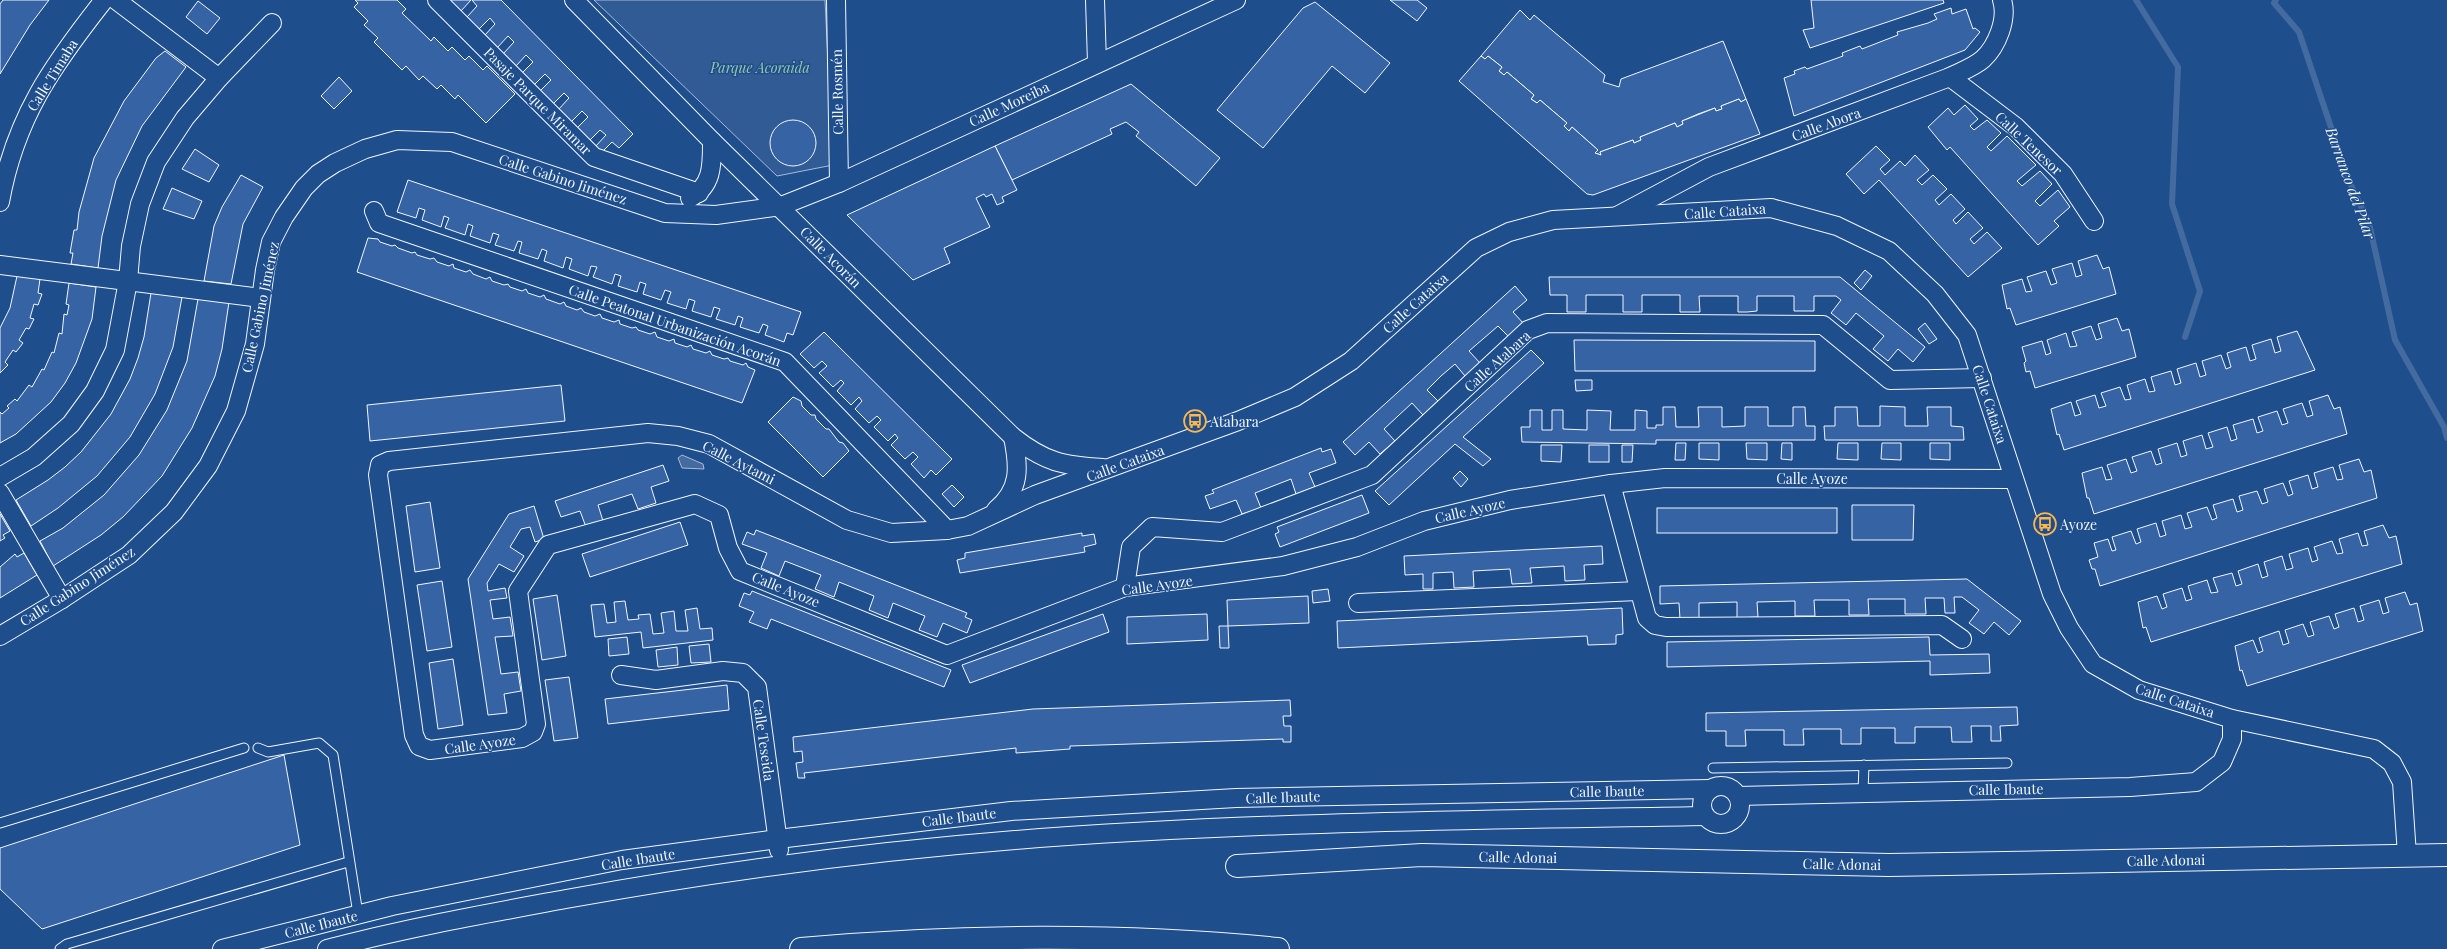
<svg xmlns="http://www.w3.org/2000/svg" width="2447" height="949" font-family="'Playfair Display',serif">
<rect width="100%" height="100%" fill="#1f4e8c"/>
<polygon fill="#305b95" stroke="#a8bbd7" points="594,0 825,0 833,165 777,176"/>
<polygon fill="#446ba0" stroke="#a8bbd7" points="682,455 703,464 704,469 682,468 678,458"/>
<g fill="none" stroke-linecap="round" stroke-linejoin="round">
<g stroke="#446ba0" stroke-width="6">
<polyline points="2136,0 2178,67 2172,204 2200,291 2185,337"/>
<polyline points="2276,0 2274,3 2299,32 2349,181 2369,223 2395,340 2444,427 2447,438"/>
</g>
</g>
<g fill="#3563a3" stroke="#f2f6ff">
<polygon points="3,0 49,0 30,25 0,74 0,4"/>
<polygon points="355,0 397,0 406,9 402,13 431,41 434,37 448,51 452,47 465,60 469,56 483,70 487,66 515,94 486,123 458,95 455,99 441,85 437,89 423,76 419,80 406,66 402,70 374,42 378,38 364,25 368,21 354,7 358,3"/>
<polygon points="450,0 471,0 461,11"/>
<polygon points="472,0 501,0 633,134 619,148 612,142 601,153 595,147 606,135 600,130 589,141 577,128 588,117 582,111 571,122 558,110 569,98 564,93 553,104 540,91 551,80 545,74 534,85 522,73 533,62 526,55 516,66 503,54 514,42 508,36 497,48 485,35 495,24 490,18 479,29 467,17 477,6"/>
<polygon points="1390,0 1417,0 1427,8 1417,21"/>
<polygon points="1811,0 1943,0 1944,3 1810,48 1803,30 1814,28"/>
<polygon points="198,1 220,18 207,34 186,17"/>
<polygon points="1315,2 1390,63 1365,93 1332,66 1263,148 1217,110 1303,8"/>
<polygon points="1951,8 1952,14 1966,9 1973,29 1975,28 1980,32 1965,50 1794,116 1784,78 1795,74 1794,71 1805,67 1807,69 1843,56 1842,53 1860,46 1862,49 1898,35 1897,32 1928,23 1937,19 1934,14"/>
<polygon points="1520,10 1530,20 1534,15 1605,75 1603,82 1619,87 1621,79 1723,41 1746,99 1741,102 1739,99 1721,106 1722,109 1716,111 1715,108 1698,114 1682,121 1683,124 1677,127 1675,123 1640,137 1641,140 1634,143 1633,140 1600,152 1601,155 1595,153 1598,150 1572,127 1569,131 1564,126 1567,123 1540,100 1537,103 1531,99 1534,95 1507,72 1504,75 1499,71 1502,67 1488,56 1485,59 1481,56"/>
<polygon points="165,51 186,67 142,126 116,180 102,236 98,268 71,264 73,253 70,253 74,230 77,230 79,212 94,158 124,101 156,58"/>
<polygon points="1481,56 1485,59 1488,56 1502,67 1499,71 1504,75 1507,72 1534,95 1531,99 1537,103 1540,100 1567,123 1564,126 1569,131 1572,127 1598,150 1595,153 1601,155 1600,152 1633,140 1634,143 1641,140 1640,137 1675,123 1677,127 1683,124 1682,121 1715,108 1716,111 1722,109 1721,106 1739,99 1741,102 1746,99 1760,134 1593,195 1587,194 1459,81"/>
<polygon points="339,77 352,91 334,109 321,96"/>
<polygon points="1131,84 1220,158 1196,186 1136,136 1139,132 1126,122 1110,129 1112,134 1012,180 995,146"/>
<polygon points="1965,105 1978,119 1970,126 1974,130 1987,120 2001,133 1987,147 1991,151 2007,136 2036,165 2017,181 2022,186 2040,171 2052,184 2035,201 2040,206 2058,190 2070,207 2054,221 2059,226 2038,245 1950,147 1947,150 1928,127 1948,108 1954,115"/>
<circle cx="793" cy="143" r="23"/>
<polygon points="995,146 1017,190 1002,197 1004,202 997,205 992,194 986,197 984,194 976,198 990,227 944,248 950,263 941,267 913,280 847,215"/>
<polygon points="1876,146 1890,160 1880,169 1885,175 1900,161 1905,166 1915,155 1929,170 1917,180 1922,185 1933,175 1947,189 1935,200 1939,205 1951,194 1965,209 1953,220 1956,224 1968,212 1983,228 1970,239 1974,244 1987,232 2002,248 1968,277 1879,180 1864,194 1846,174"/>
<polygon points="195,149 219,165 209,182 182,169"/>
<polygon points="241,175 263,187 243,224 231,284 204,281 214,226 222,207"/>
<polygon points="408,180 801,312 793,335 787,333 784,342 765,335 768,326 763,324 759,333 740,327 743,318 738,316 735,325 716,319 720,309 714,307 711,317 692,311 695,301 689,299 686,309 667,303 671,292 665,290 661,300 643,294 646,284 640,282 637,292 618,286 621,276 615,274 612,284 593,277 597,267 591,266 588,276 569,269 572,259 566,257 563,268 544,261 547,251 542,249 538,259 519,253 522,242 518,241 514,251 495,245 499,235 493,233 490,243 470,236 473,226 468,224 465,235 445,228 449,218 444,216 441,227 422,220 425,210 419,208 416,218 397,212"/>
<polygon points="172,188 202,201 194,219 163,209"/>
<polygon points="368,238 378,239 380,242 392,246 395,245 398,248 412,253 415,252 417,255 430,259 434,258 437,262 449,266 453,264 454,268 466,272 470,270 473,274 486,279 490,277 492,281 504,285 508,284 510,287 522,291 526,289 528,293 540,297 544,295 546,299 560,304 564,302 566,306 577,310 581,308 584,312 595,316 600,314 602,318 614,322 619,320 620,324 632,328 636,327 638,330 650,334 655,332 657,337 669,341 674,339 675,343 687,347 691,345 693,349 706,353 710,351 712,355 724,359 728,358 730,361 743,365 746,363 748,367 755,370 742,403 357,272"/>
<polygon points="2097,255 2103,269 2109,267 2116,294 2016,325 2010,308 2007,309 2002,285 2022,279 2026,292 2032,291 2027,277 2046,271 2051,285 2057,283 2052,269 2072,263 2076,277 2082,275 2078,261"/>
<polygon points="1865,270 1872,276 1861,290 1854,283"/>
<polygon points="17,276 40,279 38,293 42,294 38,305 34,304 30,318 34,319 29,329 26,328 19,340 23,343 16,352 13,350 5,362 8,365 0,373 0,328 10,308"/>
<polygon points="1549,277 1840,277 1925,347 1913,362 1898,349 1888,361 1873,349 1884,336 1856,313 1846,325 1831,313 1841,300 1836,296 1814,296 1814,311 1794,311 1794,296 1757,296 1757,311 1747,312 1738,312 1738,296 1699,296 1700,312 1680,312 1680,295 1642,295 1642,312 1623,312 1623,295 1586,295 1586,312 1567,312 1567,295 1550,295"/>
<polygon points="69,283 96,287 92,319 76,363 65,383 51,402 16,434 0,443 0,412 2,414 9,408 7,406 15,399 17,401 29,385 32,387 42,369 44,370 52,352 54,353 59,333 62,334 64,314 67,315 69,305 66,304"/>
<polygon points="1515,286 1527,300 1513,312 1524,324 1509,337 1498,326 1469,351 1480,363 1465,376 1455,364 1441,376 1427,390 1438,401 1423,415 1412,403 1384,429 1395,441 1380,454 1369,442 1355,455 1343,442"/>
<polygon points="151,293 182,297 173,347 155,394 130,437 97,476 58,508 31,526 16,500 48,480 65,467 81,452 111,414 130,379 138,358 144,337"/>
<polygon points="198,299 229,302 222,349 215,376 192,428 162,476 123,517 101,535 53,566 40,541 63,528 104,495 139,455 167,410 187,361"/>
<polygon points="2117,318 2122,331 2129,329 2136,357 2035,388 2030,371 2026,372 2024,363 2026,361 2022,347 2042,341 2046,355 2051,353 2047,340 2066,333 2070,347 2077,346 2072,332 2091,326 2096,340 2102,338 2098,324"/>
<polygon points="1925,323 1937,339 1929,344 1918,329"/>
<polygon points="2297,331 2315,370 2064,450 2059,434 2057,435 2051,409 2071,402 2075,416 2081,414 2076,401 2095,395 2099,408 2106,406 2101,393 2120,387 2125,400 2131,399 2127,385 2145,379 2149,392 2155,391 2151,377 2171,371 2175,385 2181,383 2177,369 2196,363 2200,377 2206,375 2202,361 2221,355 2226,369 2231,367 2227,353 2246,347 2250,361 2256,359 2252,345 2271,339 2275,353 2281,351 2277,337"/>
<polygon points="824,332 952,459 936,475 931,470 924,478 911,464 918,457 913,452 905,459 891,445 898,438 895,434 888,441 874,427 881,420 877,416 869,423 855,409 862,401 859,397 851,405 837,391 844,383 841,380 833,387 819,373 827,366 822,361 814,368 800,354"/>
<polygon points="1574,340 1815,341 1815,371 1575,371"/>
<polygon points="1531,350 1544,363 1463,437 1491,459 1483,466 1455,444 1389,505 1375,491"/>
<polygon points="1575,380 1592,380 1592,390 1576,391"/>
<polygon points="561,385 565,421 370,441 367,405"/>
<polygon points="2328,395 2334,409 2340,407 2347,434 2094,514 2089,498 2087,498 2082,473 2102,467 2106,480 2112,479 2107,465 2126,459 2131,473 2137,471 2132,457 2151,451 2156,465 2162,463 2158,449 2177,443 2181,457 2187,455 2183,441 2202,435 2206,449 2213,447 2208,433 2227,427 2231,441 2237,439 2233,425 2253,419 2257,433 2263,431 2258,417 2277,411 2282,425 2288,423 2283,409 2302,403 2307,417 2313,415 2309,401"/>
<polygon points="793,397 801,401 802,406 811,415 815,415 816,419 826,429 829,429 839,442 843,443 849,451 823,477 768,422"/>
<polygon points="1880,406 1905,407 1905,426 1928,426 1927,407 1951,407 1951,426 1963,427 1964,440 1825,440 1824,426 1835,426 1835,407 1857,407 1858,426 1880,426"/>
<polygon points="1663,407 1675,407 1676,427 1699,427 1698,407 1722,407 1722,427 1745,426 1745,407 1768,407 1768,426 1793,426 1793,407 1805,407 1806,426 1815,426 1815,440 1656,440 1656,444 1522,442 1521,427 1530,427 1530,410 1542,410 1542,430 1552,430 1552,410 1563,410 1563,429 1587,430 1587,410 1611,411 1610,430 1635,430 1635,410 1647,411 1647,428 1656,428 1656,425 1663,425"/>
<polygon points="1676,443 1686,443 1685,460 1675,460"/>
<polygon points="1699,443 1719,443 1719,460 1699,459"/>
<polygon points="1746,443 1767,443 1767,460 1747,459"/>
<polygon points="1782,443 1792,443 1792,460 1781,459"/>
<polygon points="1838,443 1858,443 1858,460 1837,459"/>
<polygon points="1882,443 1901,443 1901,460 1881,459"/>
<polygon points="1930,443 1950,443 1950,460 1930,459"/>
<polygon points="1541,445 1562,445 1561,462 1541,461"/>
<rect x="1589" y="445" width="20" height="17"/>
<polygon points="1622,445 1633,445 1632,462 1622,462"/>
<polygon points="1321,448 1322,452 1331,449 1336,463 1309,473 1315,487 1296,494 1291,479 1255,493 1261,508 1242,514 1236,500 1210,509 1205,496 1214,493 1212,490"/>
<polygon points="2359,459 2364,472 2371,470 2377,498 2100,586 2095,569 2092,569 2089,560 2098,557 2094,543 2108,539 2112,551 2116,550 2112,537 2131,531 2136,544 2141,542 2137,529 2156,523 2160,537 2166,535 2162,521 2181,515 2185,529 2192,527 2187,513 2207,507 2212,520 2217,518 2213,505 2233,499 2237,512 2243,510 2239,496 2257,491 2262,504 2268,502 2264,489 2283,483 2288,496 2293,494 2289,481 2308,475 2312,489 2318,487 2314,473 2333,467 2337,480 2343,479 2339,465"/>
<polygon points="663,465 669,481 651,487 656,503 638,509 632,494 598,505 603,521 586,527 580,511 561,517 555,501"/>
<polygon points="1460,471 1468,479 1461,487 1453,478"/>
<polygon points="952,485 964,497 954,507 942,494"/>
<polygon points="1362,495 1369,513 1280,547 1275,534 1279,532 1277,527"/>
<polygon points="430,502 440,568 415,572 406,506"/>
<polygon points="1852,505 1914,505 1913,540 1852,540"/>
<polygon points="534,506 544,539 535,542 530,527 521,529 510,547 524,556 514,572 499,564 487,583 488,591 505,588 507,598 490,600 493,619 510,617 513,636 495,637 501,674 518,672 521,691 504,694 507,713 488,715 468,579 509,514"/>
<rect x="1657" y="508" width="180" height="25"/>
<polygon points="0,514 10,531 3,535 5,538 0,541"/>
<polygon points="680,522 688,545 590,577 582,554"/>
<polygon points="2383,525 2389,538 2396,536 2402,564 2151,642 2146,627 2143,628 2138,602 2157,596 2162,609 2167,607 2163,594 2182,588 2186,601 2192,599 2188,586 2207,580 2211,593 2218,592 2213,578 2232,573 2236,586 2242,584 2238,571 2258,564 2262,578 2268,576 2264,562 2282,556 2286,570 2293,568 2289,554 2308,548 2312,562 2318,560 2314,547 2332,541 2337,554 2343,553 2339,539 2358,533 2362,546 2368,545 2364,531"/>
<polygon points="756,530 967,613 965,617 972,620 967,633 943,623 937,637 919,630 925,616 893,603 888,618 869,610 874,596 839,582 834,597 815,589 821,575 785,561 779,576 761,568 767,553 742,544 747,532 754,535"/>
<polygon points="1082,533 1082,536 1094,534 1096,544 1084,547 1085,552 960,573 957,560 965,558 965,553"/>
<polygon points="1602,546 1603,564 1584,565 1585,580 1565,581 1564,566 1530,568 1532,583 1512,584 1510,569 1473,571 1474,587 1454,588 1453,572 1433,573 1433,589 1423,589 1423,574 1405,575 1404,556"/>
<polygon points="24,553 37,575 0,598 0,567 15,554 17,557"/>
<polygon points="1967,579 2021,621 2009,635 1994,622 1984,634 1969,623 1979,610 1962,597 1954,597 1955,613 1945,613 1944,598 1925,598 1926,614 1905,614 1905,599 1868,599 1869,615 1849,615 1849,600 1814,600 1815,616 1795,616 1795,601 1757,602 1758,617 1737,618 1737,602 1699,603 1699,619 1680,619 1679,603 1660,604 1660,586"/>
<polygon points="442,581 452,647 427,651 417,585"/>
<polygon points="1328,589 1330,601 1313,603 1312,591"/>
<polygon points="752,591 951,670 944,687 771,619 767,629 749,622 754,612 739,606 744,593 750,595"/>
<polygon points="2405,592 2410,605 2417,603 2423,631 2247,686 2242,670 2240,671 2235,646 2253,640 2258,653 2263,651 2259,638 2279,631 2283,645 2289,643 2285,630 2303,624 2308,637 2314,635 2310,622 2329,616 2334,629 2339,627 2335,614 2354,608 2358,622 2364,620 2360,606 2379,600 2383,614 2389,612 2385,598"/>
<polygon points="557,595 566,656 542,660 533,599"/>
<polygon points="1308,596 1309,623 1228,626 1227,600"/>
<polygon points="625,601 628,620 639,619 638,615 650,614 653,634 664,633 661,613 674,611 676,631 688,631 685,610 697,608 700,629 712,628 713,640 643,648 641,632 595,637 591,605 604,604 607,623 616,622 614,602"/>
<polygon points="1622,608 1623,634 1616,635 1616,644 1588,645 1587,636 1338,648 1337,621"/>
<polygon points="1103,614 1109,632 970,683 962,665"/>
<polygon points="1207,614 1208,640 1127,644 1127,617"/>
<polygon points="1219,626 1228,626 1229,648 1220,648"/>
<polygon points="627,637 629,654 609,656 608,639"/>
<polygon points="1929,637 1930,655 1989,654 1990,673 1930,675 1930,661 1667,667 1667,642"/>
<polygon points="709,644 711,662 691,663 689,646"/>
<polygon points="677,647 678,665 658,667 656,650"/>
<polygon points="453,659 463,725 438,729 429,663"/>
<polygon points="569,677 578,738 554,741 545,680"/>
<polygon points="727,685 729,710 608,724 605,699"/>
<polygon points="1290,700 1291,716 1283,716 1284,726 1291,726 1291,742 1283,742 1283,739 1070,746 1070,749 1016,753 1016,748 804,773 805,778 798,778 796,763 803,762 802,751 794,752 793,737 1033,709"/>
<polygon points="2017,707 2018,725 2000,726 2001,741 1991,741 1991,726 1971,726 1972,742 1952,742 1951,727 1915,727 1915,743 1895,743 1895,728 1861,728 1861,744 1841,744 1841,729 1803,729 1804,745 1784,745 1784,730 1745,730 1746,746 1726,746 1726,731 1706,731 1706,713"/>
<polygon points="284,755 300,845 42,929 0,889 0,848"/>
</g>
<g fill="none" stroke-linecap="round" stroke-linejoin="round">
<g stroke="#f2f6ff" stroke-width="11">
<g id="lane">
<polyline points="258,748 268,752 319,743 333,755 358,914"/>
<polyline points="1713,768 2007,763"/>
<polyline points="1863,792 1864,765"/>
<polyline points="0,823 244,748"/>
<polyline points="60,949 67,944 348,862"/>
</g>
</g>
<g stroke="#f2f6ff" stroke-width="20">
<g id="street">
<polyline points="116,0 219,78"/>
<polyline points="437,0 594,157 699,193"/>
<path d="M574 0 712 141 1013 437C1045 462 1063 466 1103 468"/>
<polyline points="836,0 839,183"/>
<polyline points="1095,0 1097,63"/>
<polyline points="1950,77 2016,127 2063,174 2094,221"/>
<path d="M690 198C713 185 712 165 712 141"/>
<path d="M0 202C15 118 52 66 104 0"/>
<polyline points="374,211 379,223 785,362 947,530"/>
<path d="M1617 216 1709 167 1950 77C1960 72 1974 67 1983 59 1997 46 2008 19 2002 0"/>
<polyline points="0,265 261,298"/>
<polyline points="0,477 34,457 71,424 95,391 115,350 128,281 131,246 140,204 156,162 185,118 219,78 272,23"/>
<polyline points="2013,479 1665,478 1611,484 1510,500 1424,521 1357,547 1283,566 1125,587 947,655 740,571 728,548 719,515 695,504 548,545 518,591 536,724 533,732 522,738 430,750 419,746 414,735 378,475 380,465 389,461 648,433 678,436 709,444 847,520 891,533 947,530 968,526 1035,495 1238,421 1295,397 1351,361 1476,248 1509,232 1553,220 1771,208 1837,226 1889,251 1935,294 1967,335 2052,594 2069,628 2093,664 2139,690 2232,719 2374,749 2392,763 2402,782 2407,855"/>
<polyline points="1611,484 1647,618 1655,625 1666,627 1942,625 1962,639"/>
<polyline points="0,493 62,599"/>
<path d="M996 510C1021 489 1019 467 1013 437"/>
<polyline points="1125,587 1131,547 1152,527 1222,532 1372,475 1528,330 1547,323 1823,325 1890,380 1982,378"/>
<polyline points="1358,603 1638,591"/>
<polyline points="0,636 62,599 129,555 174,512 208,466 236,411 255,344 265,270 271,242 284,217 304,188 318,174 335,163 365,149 397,140 452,142 665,213 716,215 781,206 839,183 1236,0"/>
<polyline points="621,675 656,680 723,671 743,673 757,687 779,850"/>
<circle cx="1721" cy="805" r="19"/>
<polyline points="1738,796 2130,787 2196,782 2222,762 2232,739 2232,719"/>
<polyline points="222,949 392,906 622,860 778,839 1011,811 1236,798 1709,789"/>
<path d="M327 949C406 928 485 914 566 899 714 872 864 852 1015 840 1244 822 1475 820 1705 816"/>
</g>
</g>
<g stroke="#f2f6ff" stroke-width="24">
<polyline id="secondary" points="1237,866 1422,855 1889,865 2447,855"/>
</g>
<g stroke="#f2f6ff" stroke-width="24">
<path id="highway" d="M801 949C955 935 1124 933 1278 949"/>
</g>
<use href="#lane" stroke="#1f4e8c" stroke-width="9"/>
<use href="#street" stroke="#1f4e8c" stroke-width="18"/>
<use href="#secondary" stroke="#1f4e8c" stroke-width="22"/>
<use href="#highway" stroke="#1f4e8c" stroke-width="22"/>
</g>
<defs>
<g id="bus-ring" transform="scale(1.15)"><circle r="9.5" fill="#1f4e8c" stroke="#ffb74d" stroke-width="1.5"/><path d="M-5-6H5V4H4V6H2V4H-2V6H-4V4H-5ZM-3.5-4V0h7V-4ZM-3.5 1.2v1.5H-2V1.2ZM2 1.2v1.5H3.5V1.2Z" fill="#ffb74d"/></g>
</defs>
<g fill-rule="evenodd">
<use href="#bus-ring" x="1195" y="421"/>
<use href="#bus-ring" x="2045" y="524"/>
</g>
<g text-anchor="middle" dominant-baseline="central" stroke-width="3" stroke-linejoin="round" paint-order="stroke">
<g font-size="14" font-style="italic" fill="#97c8a6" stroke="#1f4e8c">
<text x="760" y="67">Parque Acoraida</text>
</g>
<g font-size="14" fill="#f2f6ff" stroke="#1f4e8c">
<text transform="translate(52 75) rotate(-58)">Calle Timaba</text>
<text transform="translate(837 92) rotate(-91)">Calle Rosmén</text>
<text transform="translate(538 101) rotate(45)">Pasaje Parque Miramar</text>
<text transform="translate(1009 104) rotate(-25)">Calle Moreiba</text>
<text transform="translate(1826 124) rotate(-20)">Calle Abora</text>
<text transform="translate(2029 143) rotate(43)">Calle Tenesor</text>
<text transform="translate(563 179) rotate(18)">Calle Gabino Jiménez</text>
<text transform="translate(1725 211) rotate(-4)">Calle Cataixa</text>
<text transform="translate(831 257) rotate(45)">Calle Acorán</text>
<text transform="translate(1415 303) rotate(-42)">Calle Cataixa</text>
<text transform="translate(260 307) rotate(-78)">Calle Gabino Jiménez</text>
<text transform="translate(675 325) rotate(19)">Calle Peatonal Urbanización Acorán</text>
<text transform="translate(1497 361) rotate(-42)">Calle Atabara</text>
<text transform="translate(1990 404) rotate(72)">Calle Cataixa</text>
<text transform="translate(739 462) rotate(27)">Calle Aytami</text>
<text transform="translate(1125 463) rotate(-20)">Calle Cataixa</text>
<text x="1812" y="478">Calle Ayoze</text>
<text transform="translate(1470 510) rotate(-13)">Calle Ayoze</text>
<text transform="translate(1157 585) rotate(-8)">Calle Ayoze</text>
<text transform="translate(77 586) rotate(-33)">Calle Gabino Jiménez</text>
<text transform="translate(786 589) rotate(22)">Calle Ayoze</text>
<text transform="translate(2175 700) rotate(18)">Calle Cataixa</text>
<text transform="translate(764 740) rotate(82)">Calle Teseida</text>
<text transform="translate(480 744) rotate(-8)">Calle Ayoze</text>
<text transform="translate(2006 789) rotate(-1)">Calle Ibaute</text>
<text transform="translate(1607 791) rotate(-1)">Calle Ibaute</text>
<text transform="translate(1283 797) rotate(-2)">Calle Ibaute</text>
<text transform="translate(959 817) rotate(-7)">Calle Ibaute</text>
<text transform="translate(1518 857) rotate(1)">Calle Adonai</text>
<text transform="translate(638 859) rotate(-9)">Calle Ibaute</text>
<text transform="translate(2166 860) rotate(-1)">Calle Adonai</text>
<text transform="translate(1842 864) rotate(1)">Calle Adonai</text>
<text transform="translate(321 924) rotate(-14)">Calle Ibaute</text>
</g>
<g font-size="14" fill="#f2f6ff" stroke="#1f4e8c" text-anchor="start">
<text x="1210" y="421">Atabara</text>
<text x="2060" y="524">Ayoze</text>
</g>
<g font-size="15" font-style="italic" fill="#f2f6ff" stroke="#1f4e8c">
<text transform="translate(2351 183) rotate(70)">Barranco del Pilar</text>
</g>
</g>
</svg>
